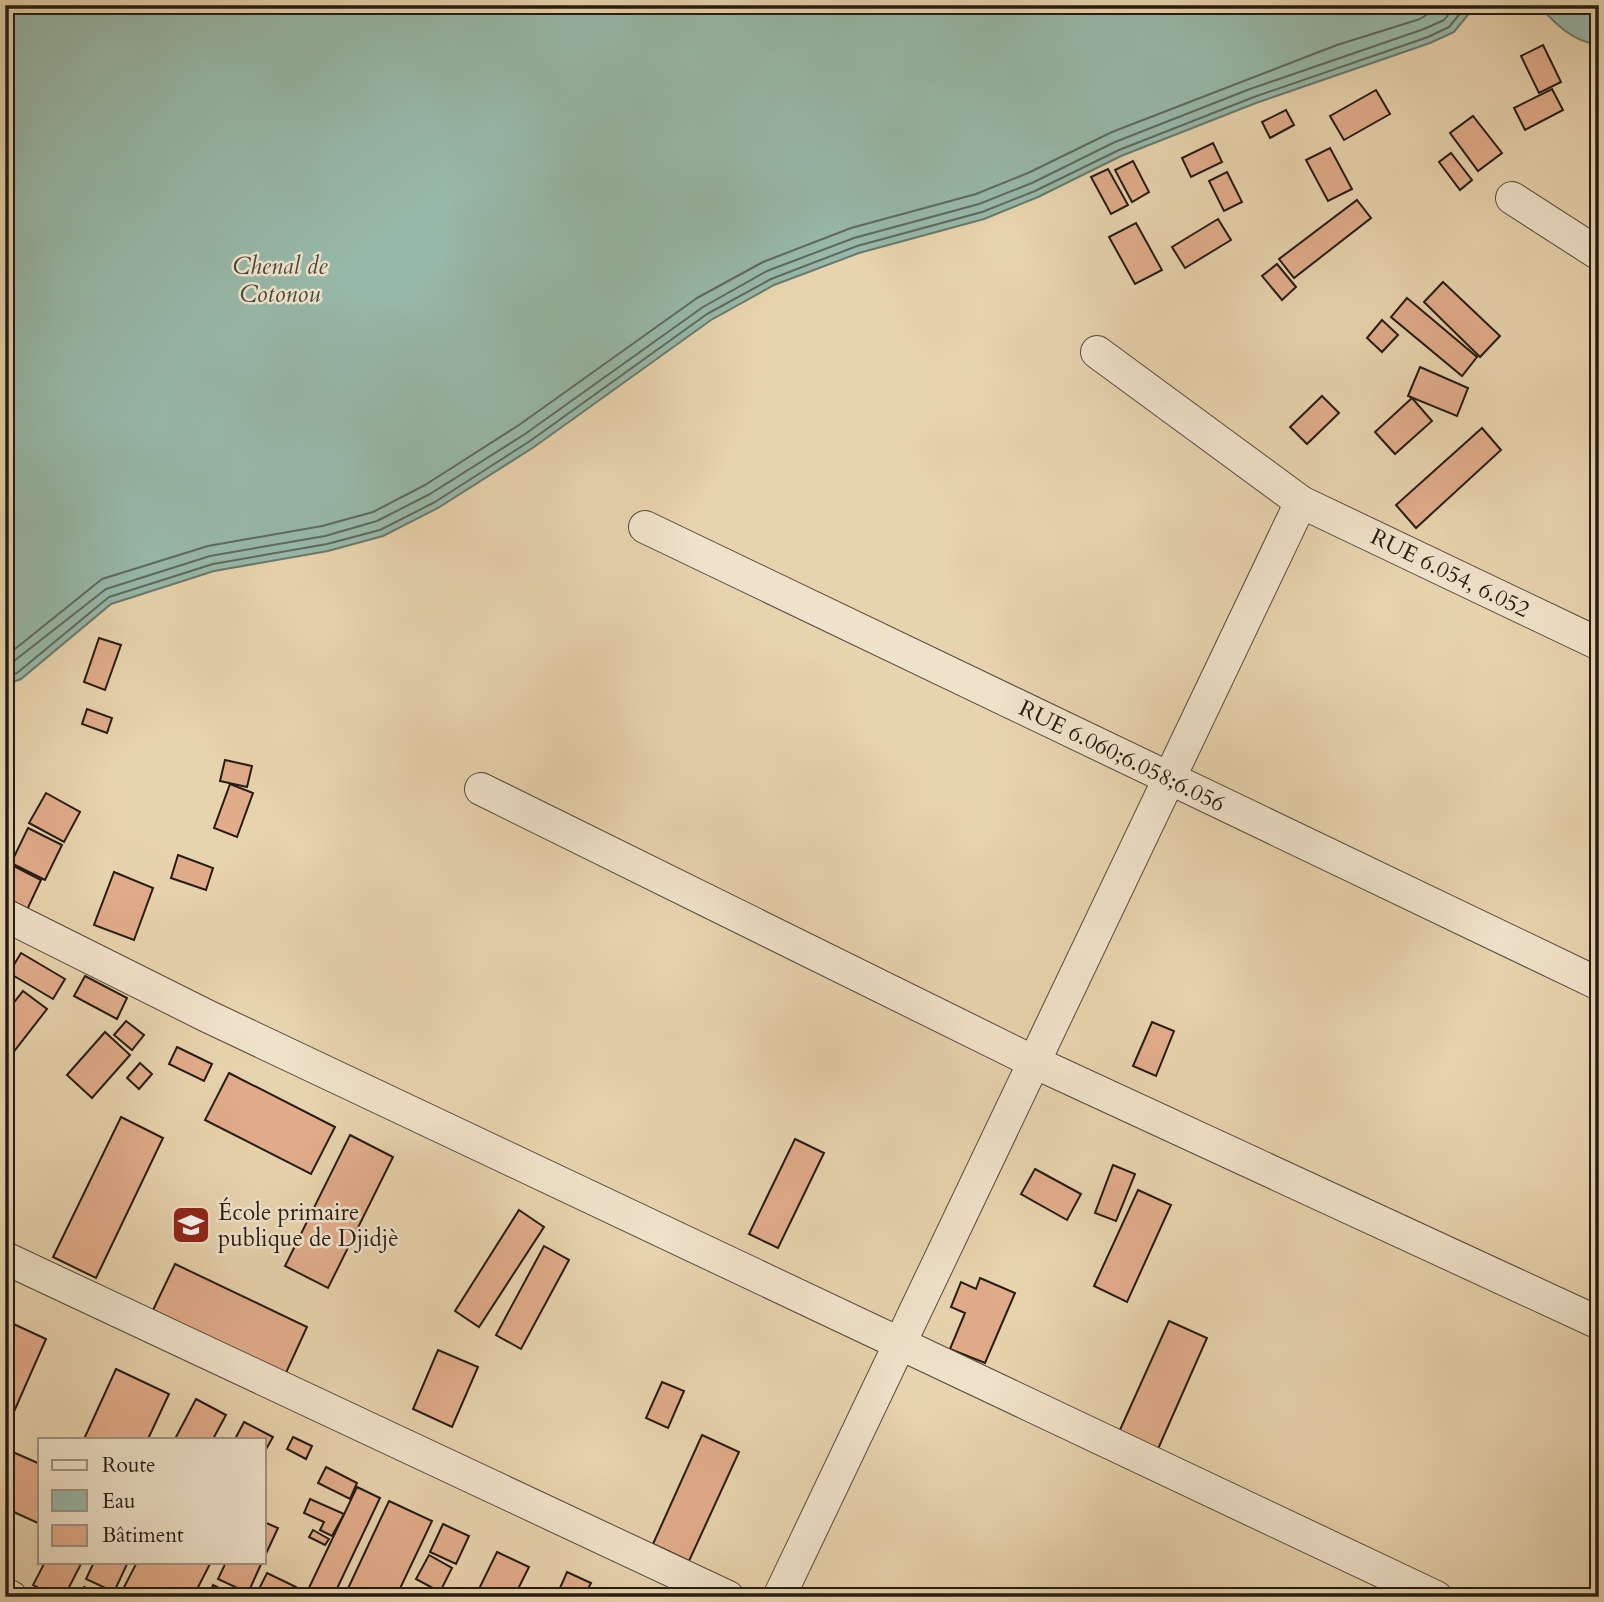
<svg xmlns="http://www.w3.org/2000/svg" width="1604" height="1602" font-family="Cardo,serif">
<rect width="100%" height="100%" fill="#e7d3ad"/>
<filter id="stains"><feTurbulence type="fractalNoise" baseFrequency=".00286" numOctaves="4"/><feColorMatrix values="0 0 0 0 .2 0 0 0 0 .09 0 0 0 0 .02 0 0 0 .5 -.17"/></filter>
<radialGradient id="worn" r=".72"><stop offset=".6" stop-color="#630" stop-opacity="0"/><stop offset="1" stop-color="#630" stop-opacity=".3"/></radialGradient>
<g fill="#97b8a8" stroke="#6a7a6c" stroke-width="2">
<polygon points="5,5 1476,5 1454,32 1430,43 1256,103 1121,156 1038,197 984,219 859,253 774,285 711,320 534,447 438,508 383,536 328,551 214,571 111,604 21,679 5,685"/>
<path d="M1538 5H1599V45C1571 41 1556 24 1538 5Z"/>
</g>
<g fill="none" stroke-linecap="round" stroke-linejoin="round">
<g stroke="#5e6a5e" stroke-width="2">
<polyline points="5,657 102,579 208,546 322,526 373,512 425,485 519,425 697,298 763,262 851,228 976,194 1028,173 1112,132 1337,45 1420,19 1442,5"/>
<polyline points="5,668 106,589 210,556 325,536 377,521 430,494 525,434 703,307 767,271 854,238 979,204 1032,183 1115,142 1250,89 1424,29 1444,20 1456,5"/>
<polyline points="6,677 17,673 109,597 213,564 327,544 380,530 435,502 530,441 707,314 771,279 857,246 982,212 1035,191 1119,150 1254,97 1428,37 1449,27 1467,5"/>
</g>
</g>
<g fill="#e1ac8a" stroke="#261c13" stroke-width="2">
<polygon points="1543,45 1561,82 1539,93 1521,56"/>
<polygon points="1552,89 1563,110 1525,130 1514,108"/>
<polygon points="1376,90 1390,114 1344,140 1330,116"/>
<polygon points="1286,110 1294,125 1270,138 1262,122"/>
<polygon points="1473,116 1502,153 1478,171 1450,133"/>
<polygon points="1213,143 1222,162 1191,177 1182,158"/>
<polygon points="1330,148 1352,189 1328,201 1306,160"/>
<polygon points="1451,153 1472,180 1460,190 1439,162"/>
<polygon points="1133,161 1149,192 1132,202 1115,170"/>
<polygon points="1108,169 1128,205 1111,214 1091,177"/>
<polygon points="1227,172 1242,202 1224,211 1209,181"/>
<polygon points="1357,200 1371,218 1294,278 1279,259"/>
<polygon points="1218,219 1231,240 1185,268 1172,247"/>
<polygon points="1136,223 1162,270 1135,284 1109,237"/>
<polygon points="1277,264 1296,287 1282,300 1262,276"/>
<polygon points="1443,282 1500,336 1480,357 1424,302"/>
<polygon points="1407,298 1477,357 1462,376 1391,317"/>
<polygon points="1382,320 1398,335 1382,352 1367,338"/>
<polygon points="1420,367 1468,388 1457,416 1408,396"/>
<polygon points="1322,396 1339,413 1307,444 1290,427"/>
<polygon points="1412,398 1432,421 1395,454 1375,432"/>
<polygon points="1482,428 1501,450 1416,528 1396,505"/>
<polygon points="99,638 121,645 105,690 84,682"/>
<polygon points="5,679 13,680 11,704 5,703"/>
<polygon points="87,709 112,718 107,733 82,724"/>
<polygon points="225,760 252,766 247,787 220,781"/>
<polygon points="230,784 253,793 237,837 214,828"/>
<polygon points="46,793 80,812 64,842 29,823"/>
<polygon points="28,828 62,845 45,880 11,863"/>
<polygon points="178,855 213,868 206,890 171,878"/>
<polygon points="6,862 41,880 26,912 5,901"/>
<polygon points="114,872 153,888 134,940 94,925"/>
<polygon points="21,953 65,979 53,999 9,973"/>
<polygon points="85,976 127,998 117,1019 74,996"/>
<polygon points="23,991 47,1009 5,1063 5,1014"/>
<polygon points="126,1021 144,1035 132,1050 114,1035"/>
<polygon points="1152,1022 1174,1031 1156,1076 1133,1066"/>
<polygon points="105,1032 130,1055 92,1098 67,1075"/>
<polygon points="177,1047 212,1064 204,1081 169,1064"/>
<polygon points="140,1063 152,1074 139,1089 127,1078"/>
<polygon points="229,1073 335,1127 311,1174 205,1120"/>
<polygon points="121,1117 163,1138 96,1278 53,1257"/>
<polygon points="350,1135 393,1157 328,1288 285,1266"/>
<polygon points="795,1139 824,1153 778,1248 749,1234"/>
<polygon points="1113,1165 1135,1174 1116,1221 1095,1213"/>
<polygon points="1035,1169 1081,1194 1067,1220 1021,1194"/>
<polygon points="1138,1190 1171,1205 1127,1302 1094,1286"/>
<polygon points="519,1210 544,1227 479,1327 455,1311"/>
<polygon points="544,1246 569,1260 521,1349 496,1335"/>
<polygon points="175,1264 307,1327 285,1375 153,1310"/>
<polygon points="980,1278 1015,1293 985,1363 950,1349 965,1313 951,1307 961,1282 976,1289"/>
<polygon points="5,1320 46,1339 5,1432"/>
<polygon points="1169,1321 1207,1338 1158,1449 1119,1432"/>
<polygon points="438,1350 478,1367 452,1427 413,1409"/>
<polygon points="116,1369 169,1394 148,1439 84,1439"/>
<polygon points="662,1382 684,1391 668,1428 646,1418"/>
<polygon points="196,1399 226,1415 213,1439 175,1439"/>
<polygon points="244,1422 273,1437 264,1453 264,1439 235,1439"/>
<polygon points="702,1435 739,1452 689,1561 653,1544"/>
<polygon points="293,1437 312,1446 306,1459 287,1449"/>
<polygon points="6,1449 40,1464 40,1524 5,1508"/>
<polygon points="326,1467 357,1483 350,1499 318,1483"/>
<polygon points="357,1487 380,1498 333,1597 318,1597 307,1592"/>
<polygon points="310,1499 344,1514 332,1536 320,1530 324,1522 304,1513"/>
<polygon points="389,1501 432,1521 396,1597 344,1597"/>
<polygon points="264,1522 278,1528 264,1558"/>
<polygon points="443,1524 469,1536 456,1564 430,1552"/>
<polygon points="313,1530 329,1539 325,1545 309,1537"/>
<polygon points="497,1552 529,1567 514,1597 475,1597"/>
<polygon points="429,1555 452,1568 440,1592 416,1579"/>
<polygon points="45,1562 82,1562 64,1597 55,1597 33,1585"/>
<polygon points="94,1562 128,1562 114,1592 86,1579"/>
<polygon points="137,1562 211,1562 193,1597 119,1597"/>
<polygon points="226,1562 262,1562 248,1593 218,1579"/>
<polygon points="567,1572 591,1583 584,1597 556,1597"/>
<polygon points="267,1573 296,1587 291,1597 255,1597"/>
<polygon points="213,1585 236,1597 208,1597"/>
<polygon points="84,1587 101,1595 100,1597 79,1597"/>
</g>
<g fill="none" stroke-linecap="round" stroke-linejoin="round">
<g stroke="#564a3a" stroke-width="34">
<g id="minor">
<polyline points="1512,198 1599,254"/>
<polyline points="1097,352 1301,502 1599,644"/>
<polyline points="645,527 1599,984"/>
<polyline points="481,789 1034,1062 1599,1323"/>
<polyline points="5,915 207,1016 1436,1597"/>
<polyline points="5,1258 728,1597"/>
<polyline points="5,1594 11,1597"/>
<polyline points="779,1597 1301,502"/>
</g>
</g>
<use href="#minor" stroke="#efe2ca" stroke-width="32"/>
</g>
<defs>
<g id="school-square" transform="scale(2.0125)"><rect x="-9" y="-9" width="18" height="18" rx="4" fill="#8f2418" stroke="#efe2ca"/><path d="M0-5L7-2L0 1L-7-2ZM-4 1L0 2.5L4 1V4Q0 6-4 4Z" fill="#fff"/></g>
</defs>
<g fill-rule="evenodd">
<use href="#school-square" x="191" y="1225"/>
</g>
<g text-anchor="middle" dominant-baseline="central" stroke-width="5" stroke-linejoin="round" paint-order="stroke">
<g font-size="23" fill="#261c13" stroke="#efe2ca">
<text transform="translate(1450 573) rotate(26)">RUE 6.054, 6.052</text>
<text transform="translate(1122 756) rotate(26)">RUE 6.060;6.058;6.056</text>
</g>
<g font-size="23" fill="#261c13" stroke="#efe2ca" text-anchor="start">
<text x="218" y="1212">École primaire<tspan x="218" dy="26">publique de Djidjè</tspan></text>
</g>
<g font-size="24" font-style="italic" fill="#484b40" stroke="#efe2ca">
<text x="280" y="266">Chenal de<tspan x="280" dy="28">Cotonou</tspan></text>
</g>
</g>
<rect width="1604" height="1602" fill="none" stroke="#e7d3ad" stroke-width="28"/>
<rect x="7" y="7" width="1590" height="1588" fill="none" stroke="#261c13" stroke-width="3.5"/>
<rect x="14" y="14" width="1576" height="1574" fill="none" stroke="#261c13" stroke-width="2"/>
<rect x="38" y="1438" width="228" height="126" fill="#efe2ca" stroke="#9f9381" stroke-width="2"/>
<rect x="52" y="1460" width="35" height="10" fill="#efe2ca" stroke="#9f9381" stroke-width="2"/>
<text x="102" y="1472" font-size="21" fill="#261c13">Route</text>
<rect x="52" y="1490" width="35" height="21" fill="#97b8a8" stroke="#9f9381" stroke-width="2"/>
<text x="102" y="1508" font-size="21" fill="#261c13">Eau</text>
<rect x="52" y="1525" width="35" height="21" fill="#e1ac8a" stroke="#9f9381" stroke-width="2"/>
<text x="102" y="1542" font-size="21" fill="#261c13">Bâtiment</text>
<rect width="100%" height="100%" filter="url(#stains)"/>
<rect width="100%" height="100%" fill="url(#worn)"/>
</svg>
